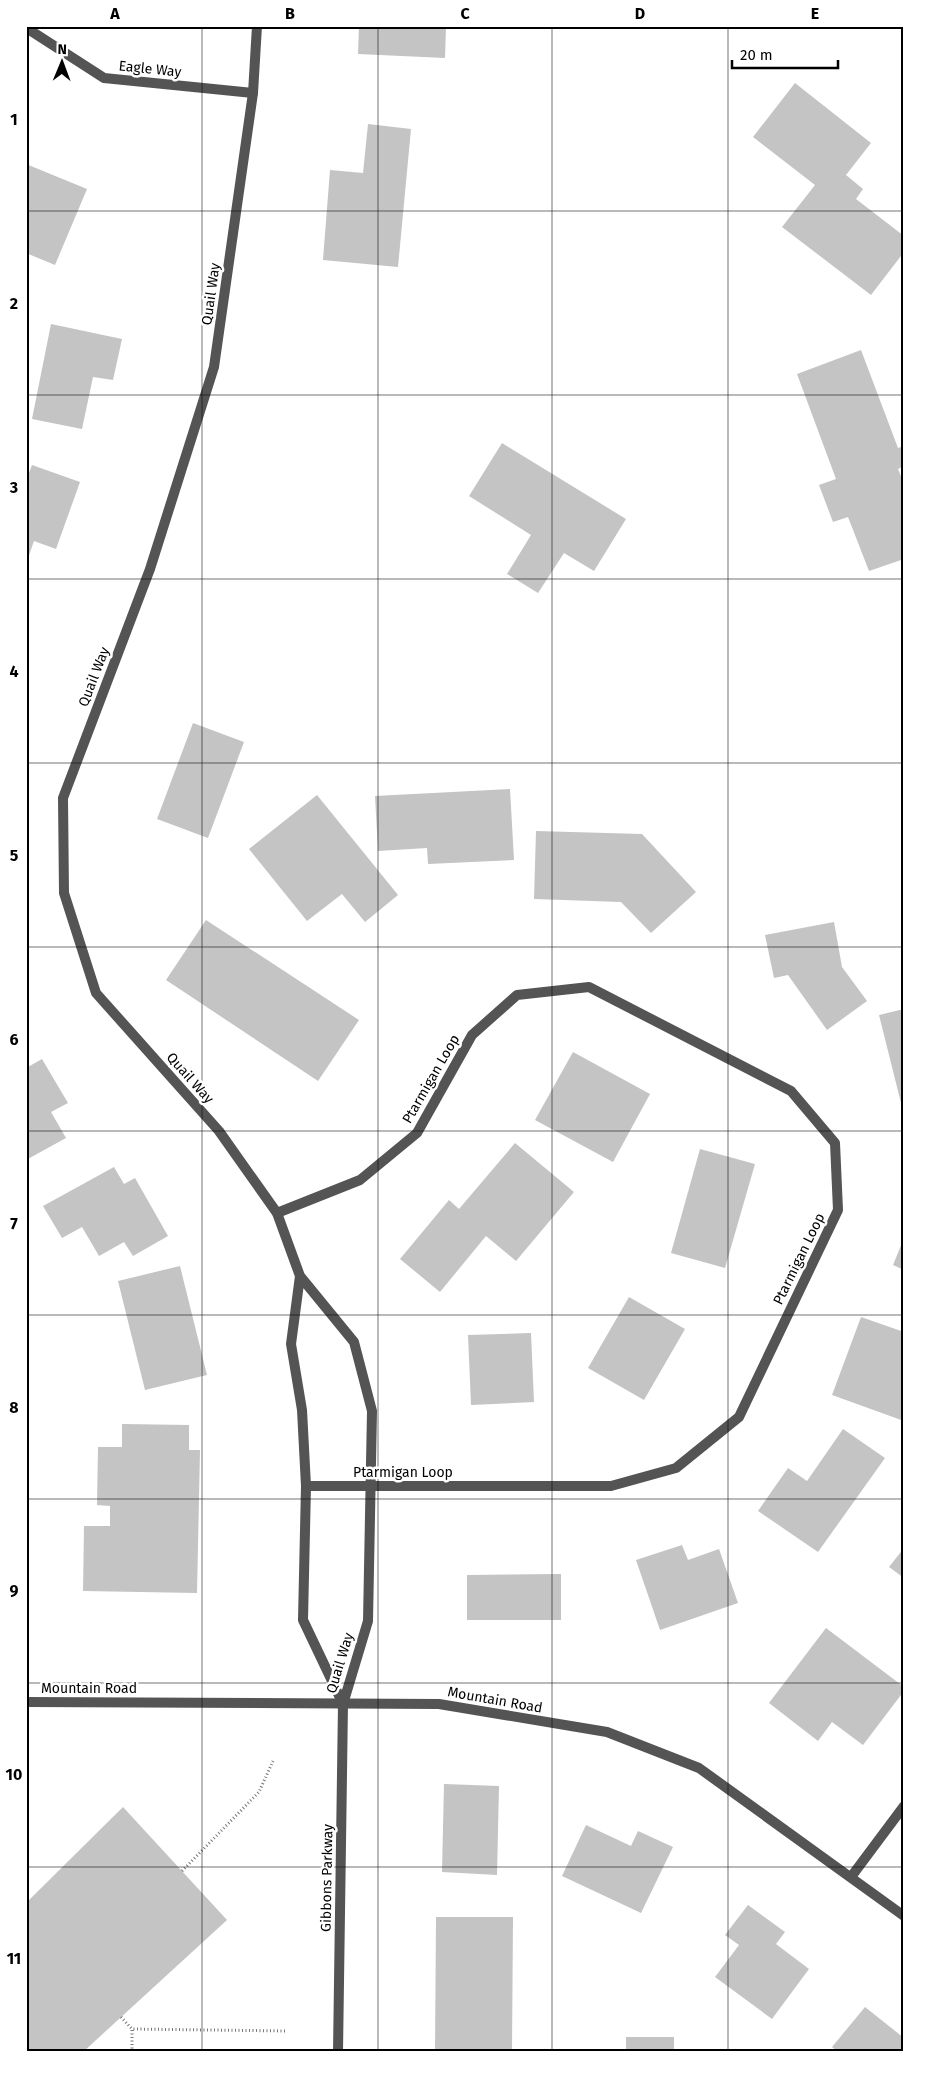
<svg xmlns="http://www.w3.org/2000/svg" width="930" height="2078" font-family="'Fira Sans',sans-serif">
<rect width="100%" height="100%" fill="#fff"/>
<g fill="#c4c4c4">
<polygon points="359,26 446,26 445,58 358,54"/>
<polygon points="795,83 871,143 846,175 863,189 856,199 904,236 904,252 871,295 782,227 815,185 753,137"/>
<polygon points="368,124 411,129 398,267 323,260 330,170 363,173"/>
<polygon points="26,164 87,189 55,265 26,253"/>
<polygon points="51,324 122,339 113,380 93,377 82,429 32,419"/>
<polygon points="861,350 898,448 904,446 904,466 898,469 904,484 904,559 869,571 848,517 833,522 819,485 836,479 797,374"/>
<polygon points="502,443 626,519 594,571 564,553 538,593 507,574 531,535 469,496"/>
<polygon points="32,465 80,482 56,549 34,541 27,561 26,481"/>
<polygon points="193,723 244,742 208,838 157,819"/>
<polygon points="510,789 514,860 428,864 427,848 378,851 375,796"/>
<polygon points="317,795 398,895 365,922 342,894 307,921 249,849"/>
<polygon points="536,831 642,834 696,892 651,933 621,902 534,899"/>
<polygon points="206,920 359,1020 318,1081 166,980"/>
<polygon points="834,922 842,967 867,1001 827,1030 788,975 774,978 765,935"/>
<polygon points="904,1009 904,1111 903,1111 879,1015"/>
<polygon points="573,1052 650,1094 613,1162 535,1120"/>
<polygon points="42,1059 68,1103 51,1112 66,1138 26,1160 26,1068"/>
<polygon points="515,1143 574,1192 516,1261 486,1236 440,1292 400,1259 449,1200 459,1209"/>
<polygon points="700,1149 755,1164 725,1268 671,1253"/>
<polygon points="114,1167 124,1184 135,1178 168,1236 133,1256 124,1242 99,1256 82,1227 62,1238 43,1206"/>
<polygon points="904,1238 904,1270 893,1265"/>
<polygon points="180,1266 207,1375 145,1390 118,1281"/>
<polygon points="629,1297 685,1329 644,1400 588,1368"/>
<polygon points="861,1317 904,1332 904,1421 832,1395"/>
<polygon points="531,1333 534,1402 471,1405 468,1335"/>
<polygon points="122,1424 189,1425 189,1450 200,1450 197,1593 83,1591 84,1526 110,1526 110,1506 97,1505 98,1447 122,1447"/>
<polygon points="843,1429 885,1458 818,1552 758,1511 788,1468 807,1481"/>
<polygon points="682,1545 688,1560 719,1549 738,1603 660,1630 636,1560"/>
<polygon points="904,1548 904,1578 889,1567"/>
<polygon points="561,1574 561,1620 467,1620 467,1575"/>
<polygon points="826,1628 904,1687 904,1691 863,1745 832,1722 818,1741 769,1703"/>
<polygon points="444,1784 499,1786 497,1875 442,1872"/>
<polygon points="123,1807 227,1920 83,2052 26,2052 26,1903"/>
<polygon points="586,1825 631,1846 638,1831 673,1847 641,1913 562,1876"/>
<polygon points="748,1905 785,1932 776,1944 809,1969 772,2019 715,1977 739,1945 725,1935"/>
<polygon points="436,1917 513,1917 512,2052 435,2052"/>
<polygon points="865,2007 904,2038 904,2052 838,2052 832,2047"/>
<rect x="626" y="2037" width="48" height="15"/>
</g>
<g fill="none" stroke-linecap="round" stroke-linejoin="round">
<g stroke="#767676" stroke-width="3" stroke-dasharray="1 2.5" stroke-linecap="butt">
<polyline points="26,1795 27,1757"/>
<polyline points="182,1871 259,1792 273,1761"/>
<polyline points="121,2017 132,2029"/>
<polyline points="132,2052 132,2029 287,2031"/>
</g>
<g stroke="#545454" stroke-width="10">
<polyline points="257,26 253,93 214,367 150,569 63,798 64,893 96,993 219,1131 277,1213 300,1276 354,1342 372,1411 368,1621 343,1704 303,1620 306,1486 302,1410 291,1344 300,1276"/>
<polyline points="28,29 104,78 253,93"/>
<polyline points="277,1213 360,1180 417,1133 472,1035 517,995 589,987 791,1091 835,1143 838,1210 739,1417 676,1468 611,1486 306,1486"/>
<polyline points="26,1702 439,1704 607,1732 699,1768 904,1916"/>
<polyline points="851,1877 904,1806"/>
<polyline points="338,2052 343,1704"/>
</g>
</g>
<path fill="none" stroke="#000" stroke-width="1" stroke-opacity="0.55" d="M202 26V2052M378 26V2052M552 26V2052M728 26V2052M26 211H904M26 395H904M26 579H904M26 763H904M26 947H904M26 1131H904M26 1315H904M26 1499H904M26 1683H904M26 1867H904"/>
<g text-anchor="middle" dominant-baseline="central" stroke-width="5" stroke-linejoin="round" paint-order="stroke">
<g font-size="14" fill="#000" stroke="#fff">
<text transform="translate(150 69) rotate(6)">Eagle Way</text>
<text transform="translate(211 294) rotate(-82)">Quail Way</text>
<text transform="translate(94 677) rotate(-69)">Quail Way</text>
<text transform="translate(190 1078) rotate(48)">Quail Way</text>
<text transform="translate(431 1079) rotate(-60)">Ptarmigan Loop</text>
<text transform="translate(799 1259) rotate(-64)">Ptarmigan Loop</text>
<text x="403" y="1472">Ptarmigan Loop</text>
<text transform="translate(340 1663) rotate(-73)">Quail Way</text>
<text x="89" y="1688">Mountain Road</text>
<text transform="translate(495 1700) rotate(10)">Mountain Road</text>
<text transform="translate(327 1878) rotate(-89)">Gibbons Parkway</text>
</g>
</g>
<rect width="930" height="2078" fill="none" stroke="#ffffff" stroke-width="55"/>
<g transform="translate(62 62) rotate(1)" stroke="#ffffff" stroke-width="4" paint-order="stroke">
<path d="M0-4L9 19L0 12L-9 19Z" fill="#000000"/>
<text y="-8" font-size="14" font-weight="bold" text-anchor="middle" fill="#000000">N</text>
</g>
<path d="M732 60v8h106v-8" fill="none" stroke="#000000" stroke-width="2.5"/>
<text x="740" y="60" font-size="15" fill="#000000" stroke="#ffffff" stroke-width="4" paint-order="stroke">20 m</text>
<rect x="28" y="28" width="874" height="2022" fill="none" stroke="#000" stroke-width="2"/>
<g font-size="16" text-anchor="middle" font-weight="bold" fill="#000">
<text x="115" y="19">A</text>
<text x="290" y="19">B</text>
<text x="465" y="19">C</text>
<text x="640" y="19">D</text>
<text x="815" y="19">E</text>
<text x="14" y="125">1</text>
<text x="14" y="309">2</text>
<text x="14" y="493">3</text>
<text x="14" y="677">4</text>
<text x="14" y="861">5</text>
<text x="14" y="1045">6</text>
<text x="14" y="1229">7</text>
<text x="14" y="1413">8</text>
<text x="14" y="1596">9</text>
<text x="14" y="1780">10</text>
<text x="14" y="1964">11</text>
</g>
</svg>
